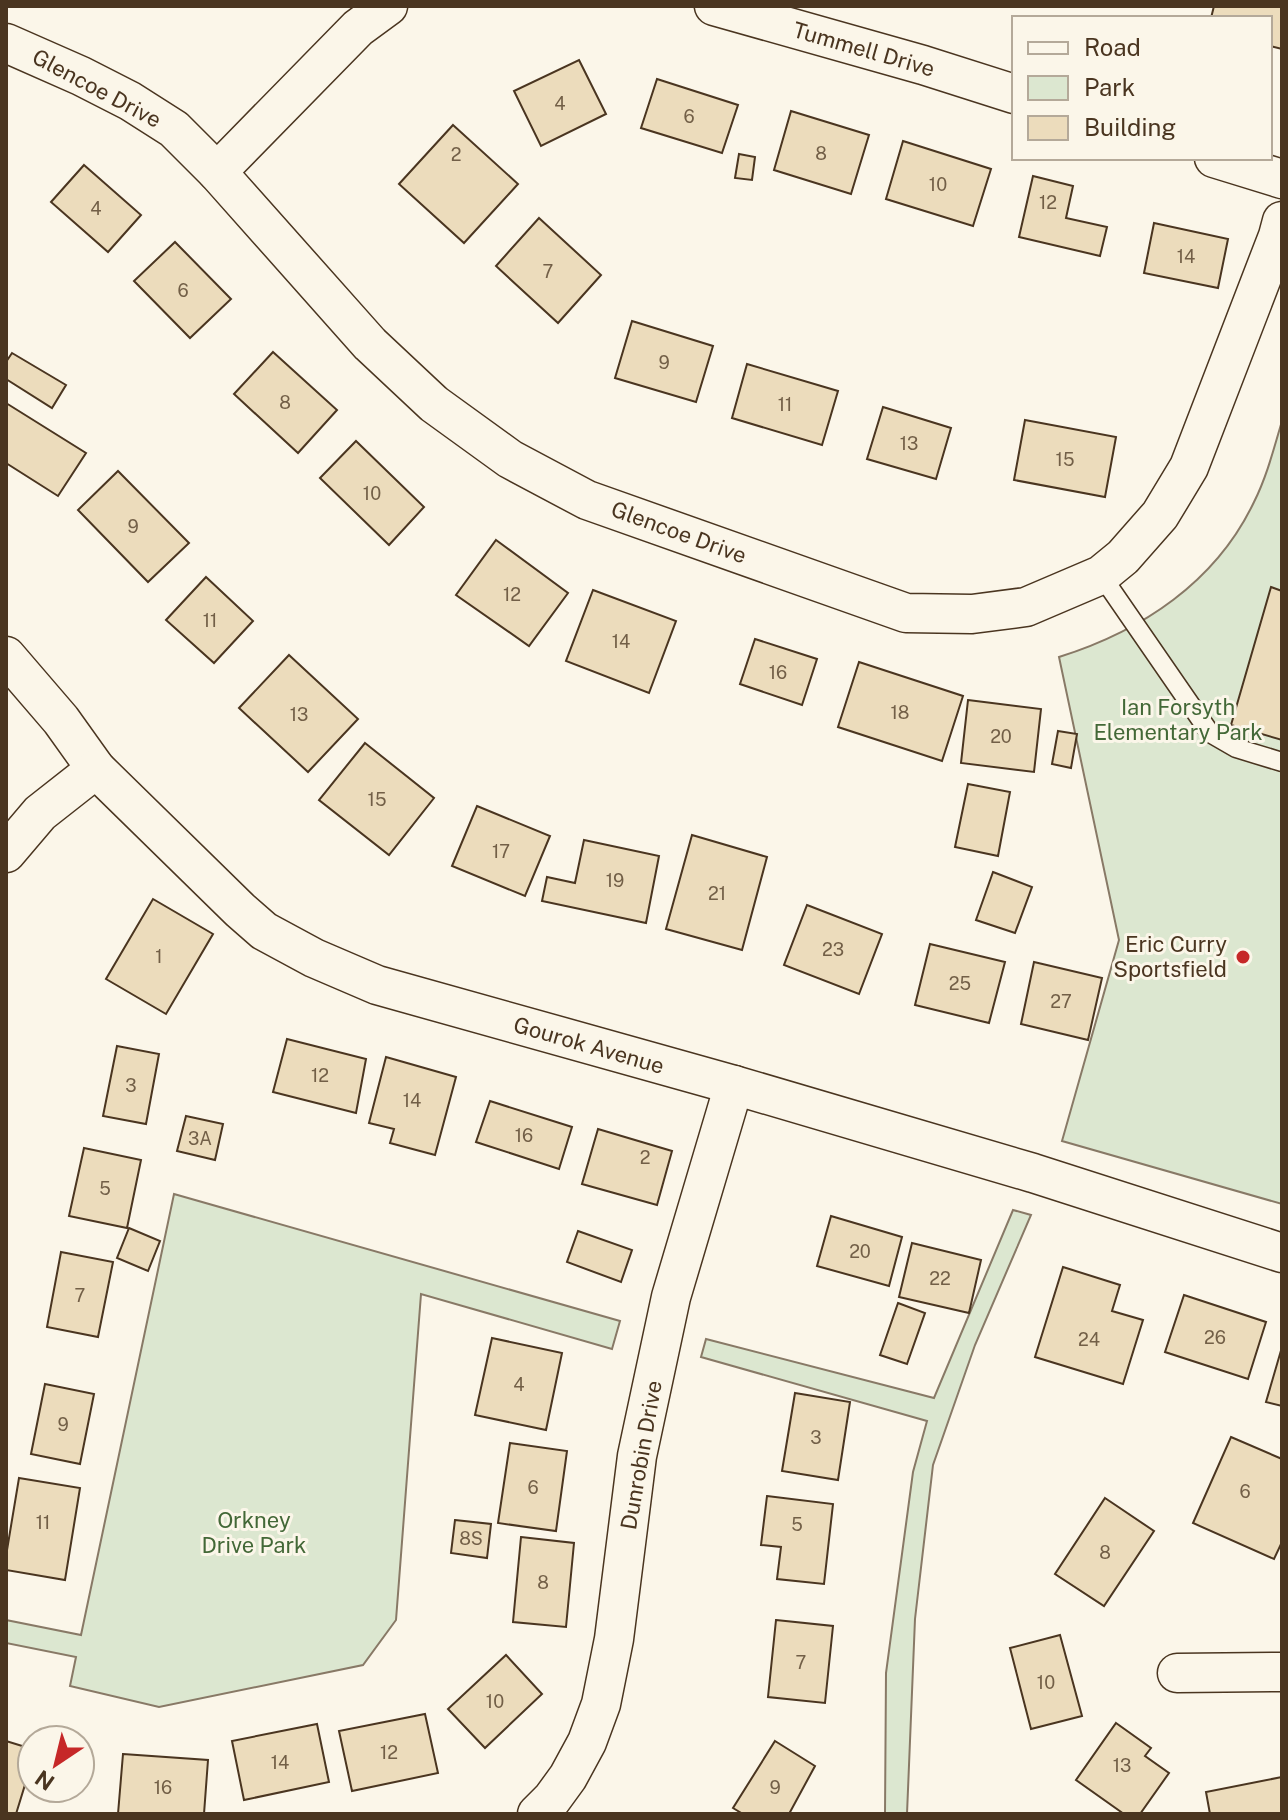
<svg xmlns="http://www.w3.org/2000/svg" width="1288" height="1820" font-family="'Public Sans',sans-serif">
<rect width="100%" height="100%" fill="#fbf6e9"/>
<g fill="#dce7d0" stroke="#887966" stroke-width="2">
<path d="M1282 421V1204L1062 1141 1119 940 1059 657C1142 631 1216 582 1254 502 1267 476 1274 448 1282 421Z"/>
<polygon points="174,1194 620,1321 612,1349 421,1294 396,1620 363,1665 159,1707 70,1686 76,1657 6,1643 6,1620 81,1635"/>
<polygon points="1013,1210 1031,1215 975,1345 933,1465 915,1619 907,1814 885,1814 886,1673 913,1472 927,1421 701,1357 706,1339 934,1398"/>
</g>
<g fill="#ecdcbc" stroke="#4a3520" stroke-width="2">
<polygon points="1214,6 1282,6 1282,49 1270,46 1270,18 1211,18"/>
<polygon points="579,60 606,114 541,146 514,91"/>
<polygon points="657,79 738,105 722,153 641,128"/>
<polygon points="791,111 869,135 851,194 774,170"/>
<polygon points="453,125 518,184 464,243 399,184"/>
<polygon points="903,141 991,169 973,226 886,199"/>
<polygon points="739,154 755,157 752,180 735,178"/>
<polygon points="84,165 141,215 108,252 51,202"/>
<polygon points="1033,176 1073,186 1066,218 1107,227 1100,256 1019,237"/>
<polygon points="539,218 601,275 558,323 496,266"/>
<polygon points="1154,223 1228,239 1218,288 1144,273"/>
<polygon points="175,242 231,299 190,338 134,281"/>
<polygon points="632,321 713,346 696,402 615,378"/>
<polygon points="273,352 337,410 298,453 234,394"/>
<polygon points="12,353 66,385 52,408 6,379 6,362"/>
<polygon points="747,364 838,391 822,445 732,418"/>
<polygon points="6,403 86,453 58,496 6,463"/>
<polygon points="883,407 951,428 936,479 867,459"/>
<polygon points="1025,420 1116,437 1105,497 1014,480"/>
<polygon points="356,441 424,507 389,545 320,478"/>
<polygon points="118,471 189,543 148,582 78,510"/>
<polygon points="496,540 568,593 529,646 456,595"/>
<polygon points="206,577 253,621 214,663 166,620"/>
<polygon points="1271,587 1282,591 1282,740 1231,725"/>
<polygon points="593,590 676,621 649,693 566,661"/>
<polygon points="755,639 817,659 802,705 740,684"/>
<polygon points="289,655 358,719 308,772 239,708"/>
<polygon points="859,662 963,696 942,761 838,727"/>
<polygon points="968,700 1041,709 1034,772 961,763"/>
<polygon points="1058,731 1077,734 1071,768 1052,764"/>
<polygon points="365,743 434,798 389,855 319,800"/>
<polygon points="968,784 1010,792 998,856 955,847"/>
<polygon points="477,806 550,836 525,896 452,866"/>
<polygon points="692,835 767,857 742,950 666,929"/>
<polygon points="584,840 659,856 646,923 542,901 547,877 575,883"/>
<polygon points="993,872 1032,887 1015,933 976,920"/>
<polygon points="153,899 213,934 166,1014 106,979"/>
<polygon points="807,905 882,934 859,994 784,965"/>
<polygon points="930,944 1005,962 989,1023 915,1005"/>
<polygon points="1034,962 1102,978 1088,1040 1021,1024"/>
<polygon points="287,1039 366,1059 356,1113 273,1092"/>
<polygon points="117,1046 159,1054 146,1124 103,1116"/>
<polygon points="386,1057 456,1077 435,1155 390,1143 394,1129 369,1123"/>
<polygon points="490,1101 572,1127 559,1169 476,1142"/>
<polygon points="186,1116 223,1124 215,1160 177,1151"/>
<polygon points="598,1129 672,1151 657,1205 582,1184"/>
<polygon points="84,1148 141,1160 127,1228 69,1216"/>
<polygon points="831,1216 902,1237 889,1286 817,1266"/>
<polygon points="129,1228 160,1241 148,1271 117,1258"/>
<polygon points="578,1231 632,1250 621,1282 567,1262"/>
<polygon points="912,1243 981,1260 969,1313 899,1297"/>
<polygon points="61,1252 113,1262 98,1337 47,1327"/>
<polygon points="1063,1267 1120,1285 1112,1311 1143,1320 1123,1384 1035,1357"/>
<polygon points="1184,1295 1266,1322 1248,1379 1165,1352"/>
<polygon points="898,1303 925,1313 907,1364 880,1355"/>
<polygon points="492,1338 562,1353 546,1430 475,1415"/>
<polygon points="1282,1347 1282,1406 1266,1402"/>
<polygon points="45,1384 94,1394 80,1464 31,1454"/>
<polygon points="795,1393 850,1402 838,1480 782,1471"/>
<polygon points="1231,1437 1282,1459 1282,1542 1274,1559 1193,1523"/>
<polygon points="510,1443 567,1451 556,1531 498,1523"/>
<polygon points="19,1478 80,1488 65,1580 6,1570 6,1556"/>
<polygon points="767,1496 833,1504 824,1584 777,1579 781,1547 761,1545"/>
<polygon points="1105,1498 1154,1531 1104,1606 1055,1574"/>
<polygon points="455,1520 491,1524 487,1558 451,1553"/>
<polygon points="521,1537 574,1543 566,1627 513,1622"/>
<polygon points="776,1620 833,1626 825,1703 768,1697"/>
<polygon points="1060,1635 1082,1716 1031,1729 1010,1648"/>
<polygon points="506,1655 542,1694 485,1748 448,1709"/>
<polygon points="425,1714 438,1773 352,1791 339,1731"/>
<polygon points="1116,1723 1151,1748 1145,1756 1169,1773 1140,1814 1124,1814 1076,1780"/>
<polygon points="317,1724 329,1782 244,1800 232,1741"/>
<polygon points="6,1741 32,1749 32,1762 16,1814 6,1814"/>
<polygon points="775,1741 815,1766 789,1814 743,1814 733,1808"/>
<polygon points="123,1754 208,1760 204,1814 118,1814"/>
<polygon points="1282,1777 1282,1814 1210,1814 1206,1792"/>
</g>
<g fill="none" stroke-linecap="round" stroke-linejoin="round">
<g stroke="#4a3520" stroke-width="21">
<polyline id="lane" points="1101,575 1210,733 1236,748 1282,762"/>
</g>
<g stroke="#4a3520" stroke-width="41">
<g id="street">
<polyline points="714,6 923,65 1014,94"/>
<polyline points="6,43 81,76 130,101 174,129 217,172 370,344 434,404 510,459 587,500 906,613 972,614 1026,607 1101,575 1123,557 1160,515 1189,467 1278,236 1282,221"/>
<polyline points="1214,158 1282,179"/>
<polyline points="217,172 358,28 388,6"/>
<polyline points="6,656 61,720 96,769 240,910 264,931 314,958 377,985 734,1085 1033,1173 1282,1253"/>
<polyline points="6,853 40,813 96,769"/>
<polyline points="1177,1673 1282,1672"/>
<polyline points="537,1814 552,1799 568,1777 587,1742 601,1704 614,1639 637,1456 671,1297 734,1085"/>
</g>
</g>
<use href="#lane" stroke="#fbf6e9" stroke-width="18"/>
<use href="#street" stroke="#fbf6e9" stroke-width="38"/>
</g>
<circle fill="#c62828" stroke="#fbf6e9" stroke-width="3" cx="1243" cy="957" r="8"/>
<g text-anchor="middle" dominant-baseline="central" stroke-width="6" stroke-linejoin="round" paint-order="stroke">
<g font-size="18" fill="#725f47">
<text x="560" y="103">4</text>
<text x="689" y="116">6</text>
<text x="821" y="153">8</text>
<text x="456" y="154">2</text>
<text x="938" y="184">10</text>
<text x="1048" y="202">12</text>
<text x="96" y="208">4</text>
<text x="1186" y="256">14</text>
<text x="548" y="271">7</text>
<text x="183" y="290">6</text>
<text x="664" y="362">9</text>
<text x="285" y="402">8</text>
<text x="785" y="404">11</text>
<text x="909" y="443">13</text>
<text x="1065" y="459">15</text>
<text x="372" y="493">10</text>
<text x="133" y="526">9</text>
<text x="512" y="594">12</text>
<text x="210" y="620">11</text>
<text x="621" y="641">14</text>
<text x="778" y="672">16</text>
<text x="900" y="712">18</text>
<text x="299" y="714">13</text>
<text x="1001" y="736">20</text>
<text x="377" y="799">15</text>
<text x="501" y="851">17</text>
<text x="615" y="880">19</text>
<text x="717" y="893">21</text>
<text x="833" y="949">23</text>
<text x="159" y="956">1</text>
<text x="960" y="983">25</text>
<text x="1061" y="1001">27</text>
<text x="320" y="1075">12</text>
<text x="131" y="1085">3</text>
<text x="412" y="1100">14</text>
<text x="524" y="1135">16</text>
<text x="200" y="1138">3A</text>
<text x="645" y="1157">2</text>
<text x="105" y="1188">5</text>
<text x="860" y="1251">20</text>
<text x="940" y="1278">22</text>
<text x="80" y="1295">7</text>
<text x="1215" y="1337">26</text>
<text x="1089" y="1339">24</text>
<text x="519" y="1384">4</text>
<text x="63" y="1424">9</text>
<text x="816" y="1437">3</text>
<text x="533" y="1487">6</text>
<text x="1245" y="1491">6</text>
<text x="43" y="1522">11</text>
<text x="797" y="1524">5</text>
<text x="471" y="1538">8S</text>
<text x="1105" y="1552">8</text>
<text x="543" y="1582">8</text>
<text x="801" y="1662">7</text>
<text x="1046" y="1682">10</text>
<text x="495" y="1701">10</text>
<text x="389" y="1752">12</text>
<text x="280" y="1762">14</text>
<text x="1122" y="1765">13</text>
<text x="163" y="1787">16</text>
<text x="775" y="1787">9</text>
</g>
<g font-size="22" fill="#4a3520" stroke="#fbf6e9">
<text transform="translate(864 49) rotate(16)">Tummell Drive</text>
<text transform="translate(97 88) rotate(28)">Glencoe Drive</text>
<text transform="translate(679 532) rotate(20)">Glencoe Drive</text>
<text transform="translate(589 1045) rotate(16)">Gourok Avenue</text>
<text transform="translate(641 1455) rotate(-80)">Dunrobin Drive</text>
</g>
<g font-size="22" fill="#436837" stroke="#fbf6e9">
<text x="1178" y="707">Ian Forsyth<tspan x="1178" dy="25">Elementary Park</tspan></text>
<text x="254" y="1520">Orkney<tspan x="254" dy="25">Drive Park</tspan></text>
</g>
<g font-size="22" fill="#4a3520" stroke="#fbf6e9" text-anchor="end">
<text x="1227" y="944">Eric Curry<tspan x="1227" dy="25">Sportsfield</tspan></text>
</g>
</g>
<rect width="1288" height="1820" fill="none" stroke="#4a3520" stroke-width="16"/>
<rect x="1012" y="16" width="260" height="144" fill="#fbf6e9" stroke="#b4a999" stroke-width="2"/>
<rect x="1028" y="42" width="40" height="12" fill="#fbf6e9" stroke="#b4a999" stroke-width="2"/>
<text x="1084" y="56" font-size="24" fill="#4a3520">Road</text>
<rect x="1028" y="76" width="40" height="24" fill="#dce7d0" stroke="#b4a999" stroke-width="2"/>
<text x="1084" y="96" font-size="24" fill="#4a3520">Park</text>
<rect x="1028" y="116" width="40" height="24" fill="#ecdcbc" stroke="#b4a999" stroke-width="2"/>
<text x="1084" y="136" font-size="24" fill="#4a3520">Building</text>
<g transform="translate(56 1764) rotate(215)"><circle r="38" fill="#fbf6e9" stroke="#b4a999" stroke-width="2"/>
<path d="M0-6L14 30L0 20L-14 30Z" fill="#c62828"/>
<text y="-12" font-size="22" font-weight="bold" text-anchor="middle" fill="#4a3520">N</text>
</g>
</svg>
